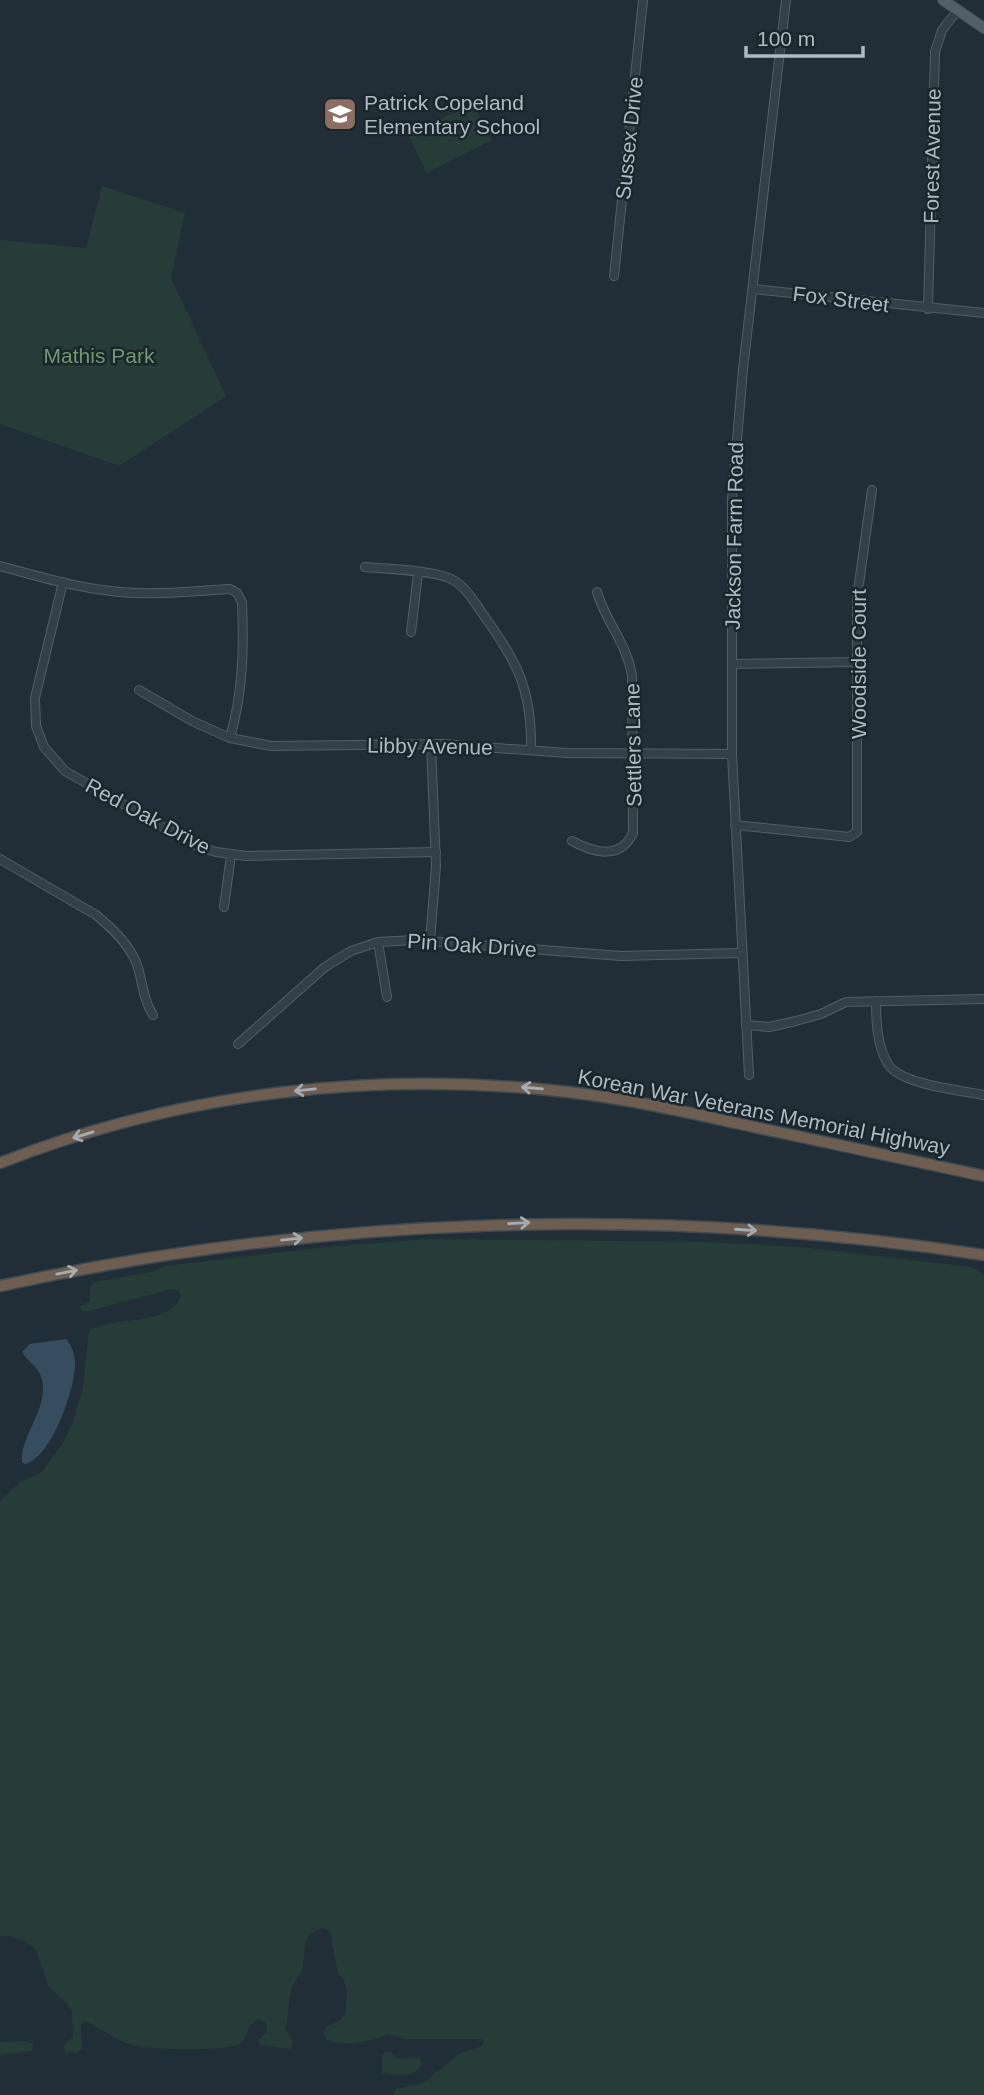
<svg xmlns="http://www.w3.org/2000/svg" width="984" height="2095" font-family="Arial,sans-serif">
<rect width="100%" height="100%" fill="#212e37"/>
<g fill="#263c39">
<polygon points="473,103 492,140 427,173 408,135"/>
<polygon points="102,186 185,213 171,278 226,396 119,466 0,424 0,240 86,248"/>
<path d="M430 1239 708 1242 799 1247 971 1267 984 1274V2095H393L396 2089 423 2083 459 2054 482 2046 484 2041 481 2039H405L388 2034C372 2042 344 2047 327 2040L324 2035 326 2027 339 2021 345 2015 347 1992 344 1980 338 1974 330 1932 323 1928C300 1933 307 1952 302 1969 299 1978 290 1986 290 1995 288 2007 289 2017 285 2029L293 2042 291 2049 260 2045 258 2040C265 2035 271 2030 264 2021L258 2019C246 2025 247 2040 239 2044 223 2052 145 2050 129 2044 113 2038 100 2028 85 2021L81 2024 82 2050 76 2053 65 2052 64 2045 73 2037 72 2012 67 2003 49 1987 36 1950C25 1939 16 1936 0 1936V1501L20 1482 41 1473 63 1443 72 1424 83 1388 89 1331C116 1315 171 1327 181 1295L178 1290 172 1289 89 1311H82L80 1307 90 1301V1286L94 1282 152 1272 165 1266 325 1247Z"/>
<polygon points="25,2041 33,2044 32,2051 0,2055 0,2042"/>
<path d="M385 2052H391L397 2059 419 2057 422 2064C413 2080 398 2074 382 2073V2055Z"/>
</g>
<path fill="#354d5e" d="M66 1339C72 1345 75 1356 75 1364 76 1388 50 1460 25 1464L22 1462C20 1433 53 1405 40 1374 36 1365 26 1360 22 1352L30 1344Z"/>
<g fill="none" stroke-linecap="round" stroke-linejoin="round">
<g stroke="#525e65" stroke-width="10">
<g id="minor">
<polyline points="614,276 643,0"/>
<polyline points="753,289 984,313"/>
<polyline points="928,309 935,52 942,30 958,10"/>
<path d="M0 566C37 576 73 587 111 591 150 596 191 591 230 589L237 593 242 602C244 649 243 692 230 738"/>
<path d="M365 567C387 569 430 570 449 578 465 585 473 600 482 613 517 662 532 688 531 750"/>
<polyline points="63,582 35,698 36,726 44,747 65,771 197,846 216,852 246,856 436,852"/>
<polyline points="411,632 418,573"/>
<polyline points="732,664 856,662"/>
<polyline points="139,690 192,721 230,738 271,746 442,744 567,753 732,754"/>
<polyline points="735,825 849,837 857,832 857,598 872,490"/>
<path d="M572 841C594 853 620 860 633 833L632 675C626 641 606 623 597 592"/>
<path d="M0 859 96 915C112 928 128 943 136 962 143 980 142 998 153 1015"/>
<polyline points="224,907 231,855"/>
<polyline points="430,941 436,866 431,744"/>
<polyline points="378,942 387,997"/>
<path d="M876 1001C876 1022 877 1046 888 1064 901 1085 960 1090 984 1095"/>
<polyline points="746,1025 769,1027 796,1021 821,1014 846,1002 984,999"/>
<polyline points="238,1044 325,967 351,951 378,942 414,940 621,956 741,953"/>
<polyline points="749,1075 732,754 732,499 743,369 786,0"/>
</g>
</g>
<g stroke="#3e4951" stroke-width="12">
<polyline id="major" points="943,0 984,28"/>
</g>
<g stroke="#3f4b52" stroke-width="13">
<g id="highway">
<path d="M0 1163C180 1092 377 1070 568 1092 628 1099 687 1112 745 1125 825 1142 904 1159 984 1176"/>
<path d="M0 1286C322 1216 658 1205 984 1255"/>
</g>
</g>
<use href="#minor" stroke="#344048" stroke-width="8"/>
<use href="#major" stroke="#525f68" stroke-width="10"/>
<use href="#highway" stroke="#6e5e52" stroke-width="10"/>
</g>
<defs><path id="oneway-shaft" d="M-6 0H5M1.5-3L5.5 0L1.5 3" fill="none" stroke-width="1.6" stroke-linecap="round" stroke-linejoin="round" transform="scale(1.75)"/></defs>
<g stroke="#a5adb3">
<use href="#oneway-shaft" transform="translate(532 1088) rotate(-175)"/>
<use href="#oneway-shaft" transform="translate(305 1090) rotate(174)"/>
<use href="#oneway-shaft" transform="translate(83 1135) rotate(163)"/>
<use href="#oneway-shaft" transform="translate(519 1223) rotate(-3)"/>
<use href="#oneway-shaft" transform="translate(746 1230) rotate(4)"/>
<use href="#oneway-shaft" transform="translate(292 1239) rotate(-6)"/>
<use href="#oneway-shaft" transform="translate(67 1272) rotate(-11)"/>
</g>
<defs>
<g id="school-square" transform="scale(1.75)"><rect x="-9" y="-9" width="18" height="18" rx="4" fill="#8d6e63" stroke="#1a252c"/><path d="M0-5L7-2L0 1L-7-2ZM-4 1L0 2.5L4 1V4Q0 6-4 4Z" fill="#fff"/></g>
</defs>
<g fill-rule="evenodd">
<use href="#school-square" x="340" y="114"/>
</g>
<g text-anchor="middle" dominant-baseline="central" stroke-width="5" stroke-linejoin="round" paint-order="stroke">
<g font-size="21" fill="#afbbc4" stroke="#1a252c" text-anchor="start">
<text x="364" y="102">Patrick Copeland<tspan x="364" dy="24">Elementary School</tspan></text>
</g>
<g font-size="21" fill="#afbbc4" stroke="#1a252c">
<text transform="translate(629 138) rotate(-84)">Sussex Drive</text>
<text transform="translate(932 156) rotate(-89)">Forest Avenue</text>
<text transform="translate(841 299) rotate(7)">Fox Street</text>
<text transform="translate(734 536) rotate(-89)">Jackson Farm Road</text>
<text transform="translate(858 664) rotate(-90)">Woodside Court</text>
<text transform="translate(633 745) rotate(-91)">Settlers Lane</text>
<text transform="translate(430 746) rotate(1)">Libby Avenue</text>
<text transform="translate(148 816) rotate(28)">Red Oak Drive</text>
<text transform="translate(472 945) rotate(4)">Pin Oak Drive</text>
<text transform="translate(764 1112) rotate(11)">Korean War Veterans Memorial Highway</text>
</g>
<g font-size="21" fill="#6f9971" stroke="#1a252c">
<text x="99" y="355">Mathis Park</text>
</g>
</g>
<path d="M746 46v10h117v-10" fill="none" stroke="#afbbc4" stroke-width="3.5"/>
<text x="757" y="46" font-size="21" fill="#afbbc4" stroke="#1a252c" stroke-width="5" paint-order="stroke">100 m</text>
</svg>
